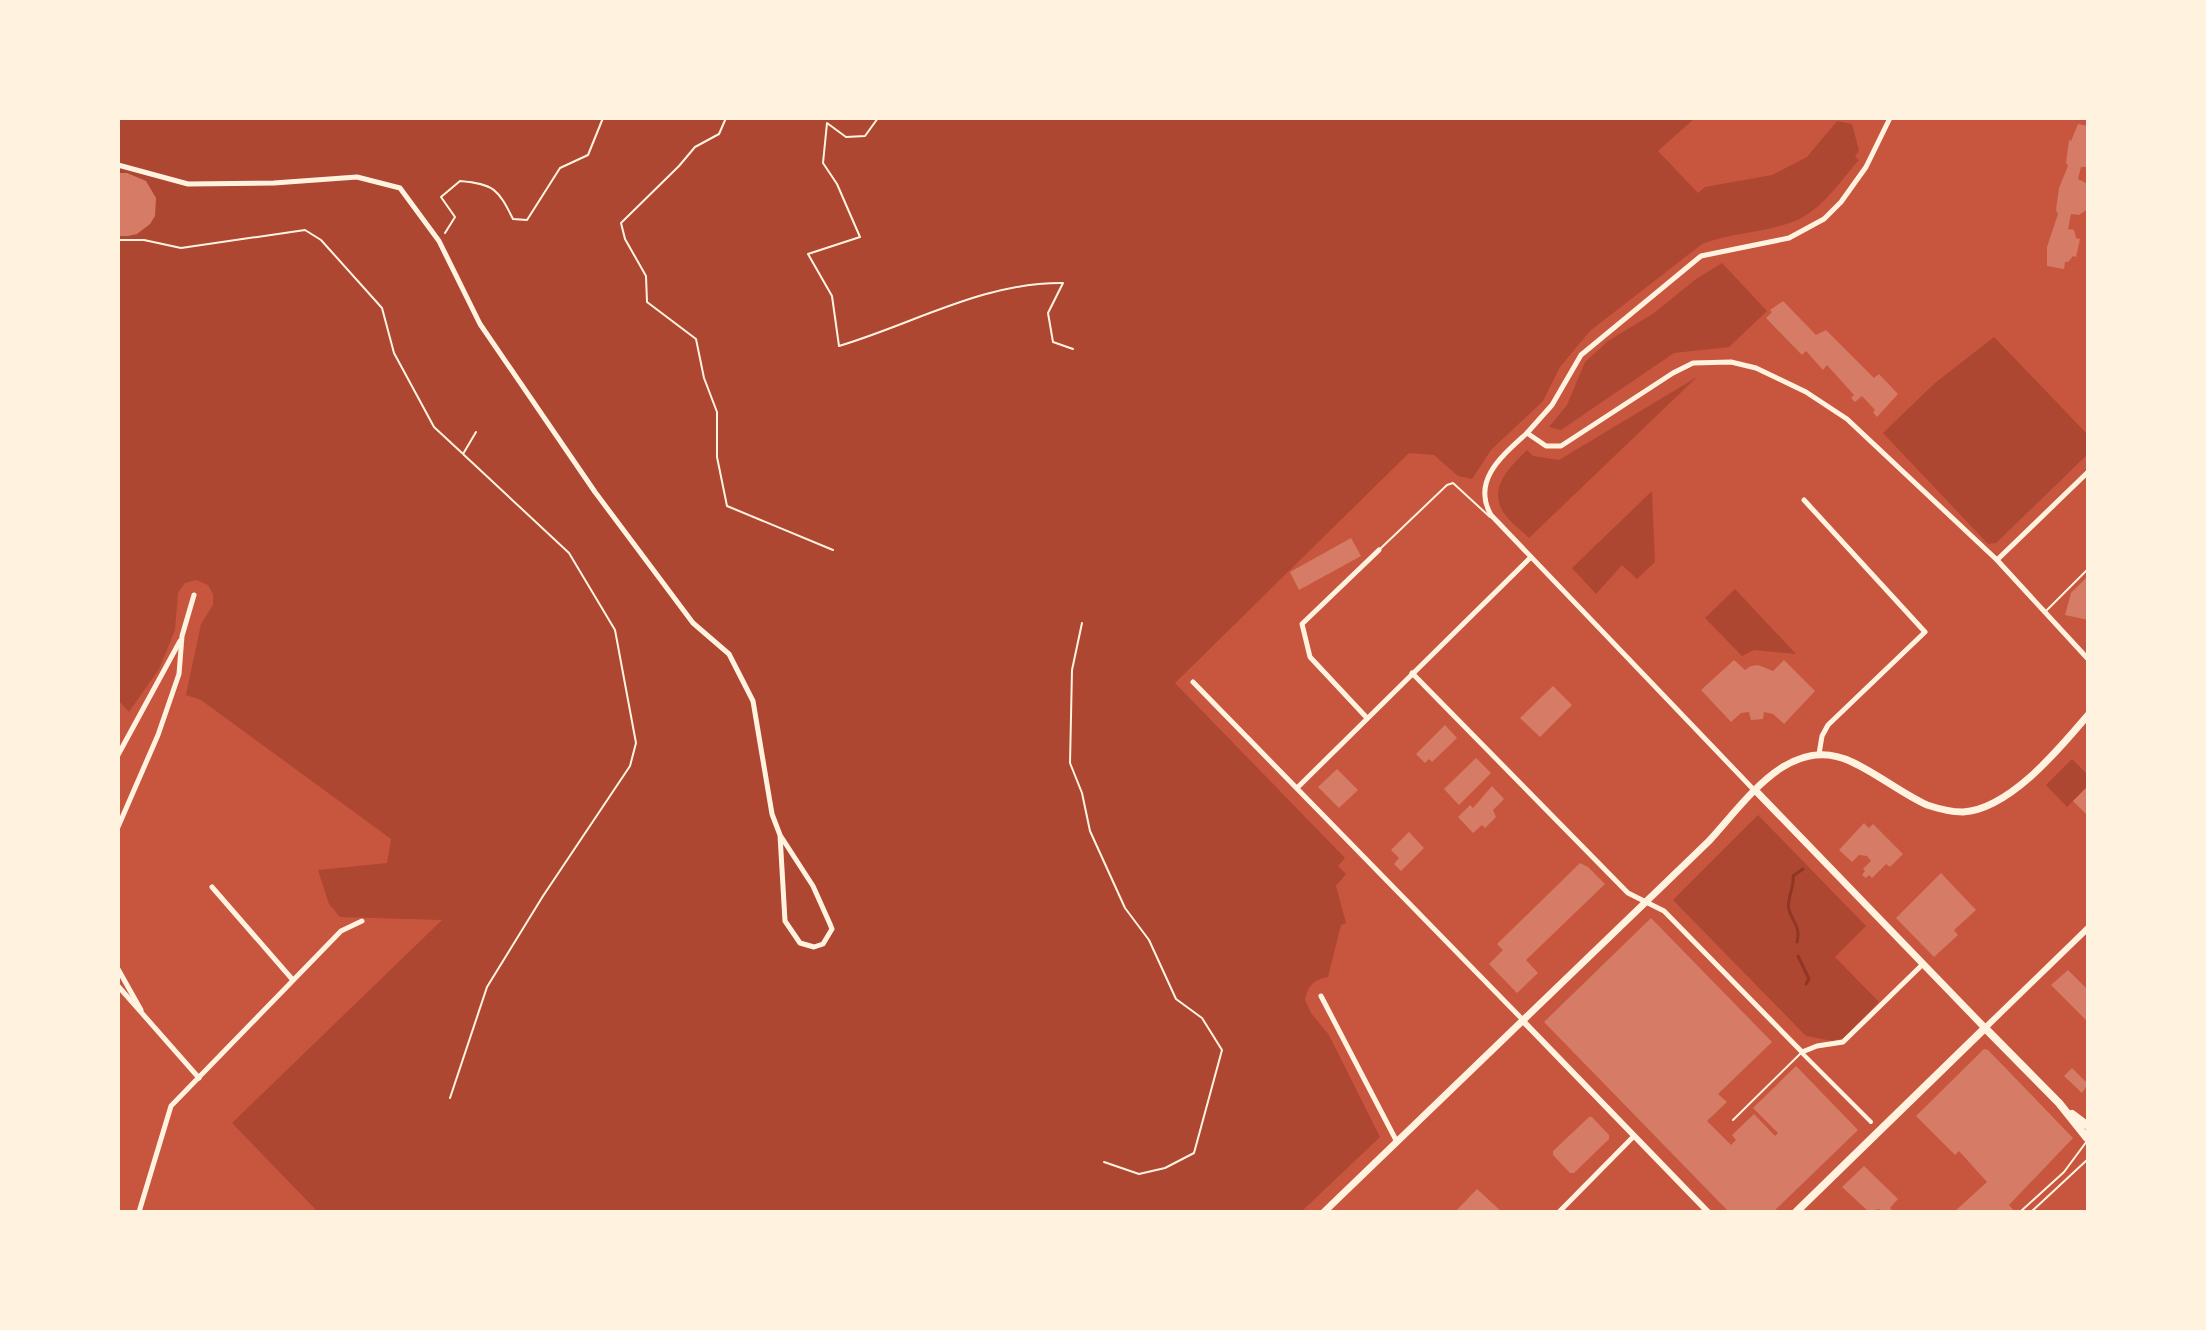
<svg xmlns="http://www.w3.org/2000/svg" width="2206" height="1330" font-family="Lato,sans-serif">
<rect width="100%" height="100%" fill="#c8553d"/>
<g fill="#ae4732">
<path d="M118 118H1695L1658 151 1698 193 1705 187 1772 175 1807 157 1837 121 1852 124 1859 150 1855 157 1859 160C1841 180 1821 211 1795 221 1765 233 1732 232 1702 244L1590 331 1560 367 1543 401 1491 450 1472 479 1458 476 1434 455 1409 453 1175 683 1345 858 1338 866 1346 874 1336 886 1346 923 1341 925 1328 977C1313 980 1308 986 1305 1000L1311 1013 1329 1035 1380 1137 1301 1212H318L232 1123 442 920 340 917 329 904 318 870 387 863 391 839 201 700 186 695 201 624 213 605V594L208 585 196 580 185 583 178 593 175 630 159 669 129 712 118 700Z"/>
<polygon points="1722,263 1767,311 1729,347 1674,353 1561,430 1549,427 1567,405 1585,362 1608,341 1654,313 1696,279"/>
<polygon points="1994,337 2088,435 2088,454 1996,543 1988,544 1883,433 1935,383"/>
<path d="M1697 377 1529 538C1521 530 1507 520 1502 510 1489 486 1511 466 1527 450L1533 456 1559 460Z"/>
<polygon points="1652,491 1655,562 1637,579 1622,565 1596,594 1572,568"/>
<polygon points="1735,589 1796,654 1754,650 1742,656 1705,618"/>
<polygon points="2072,759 2088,775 2088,786 2067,807 2046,785"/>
<polygon points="1758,815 1866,926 1835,957 1879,1002 1844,1038 1833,1041 1806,1036 1673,900"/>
</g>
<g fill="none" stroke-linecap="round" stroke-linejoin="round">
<g stroke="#8f3625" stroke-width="3">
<path d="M1797 942C1801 927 1793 923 1789 910 1786 898 1795 887 1793 876L1803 869"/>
<polyline points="1798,956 1809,979 1806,984"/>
</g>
</g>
<g fill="#d67c66">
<polygon points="2078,124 2088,126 2088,167 2081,167 2078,179 2086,183 2088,209 2079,215 2071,214 2068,229 2074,230 2076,238 2080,239 2076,257 2073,256 2068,262 2065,262 2064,269 2047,266 2047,247 2058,214 2056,210 2059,188 2068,166 2066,163 2069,140 2071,141"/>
<polygon points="118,173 127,173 146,181 156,198 155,216 150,224 137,234 128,236 118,236"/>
<polygon points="1783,301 1816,335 1826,330 1874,378 1879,374 1898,394 1877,417 1873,412 1875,410 1862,396 1855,402 1851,398 1854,395 1827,365 1823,370 1806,351 1802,355 1766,318 1772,312 1770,310"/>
<polygon points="1351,538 1361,556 1299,590 1290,572"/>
<polygon points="2088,576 2088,620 2065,615 2071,593"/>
<polygon points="1734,660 1745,670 1751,666 1758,665 1773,671 1784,660 1815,691 1784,724 1773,714 1764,712 1763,719 1751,720 1749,712 1741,713 1731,722 1701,690"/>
<polygon points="1553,686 1572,705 1540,737 1520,718"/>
<polygon points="1445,725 1457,738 1432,762 1429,759 1425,763 1416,754"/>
<polygon points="1476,758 1491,773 1459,805 1444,789"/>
<polygon points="1337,769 1358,790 1339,808 1318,787"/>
<polygon points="1492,786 1504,799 1493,810 1496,817 1485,828 1482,825 1473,833 1458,817 1470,805 1473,808"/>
<polygon points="2088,786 2088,816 2073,801"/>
<polygon points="1864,823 1869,828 1873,824 1903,854 1890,867 1886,864 1872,878 1869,875 1866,878 1862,875 1865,871 1863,869 1871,861 1867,856 1859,855 1852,862 1839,850"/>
<polygon points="1409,832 1424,848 1401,871 1394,864 1399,858 1391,850"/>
<polygon points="1580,863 1588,867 1605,884 1526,960 1538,973 1517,993 1489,964 1503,950 1497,944"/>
<polygon points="1941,873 1976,910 1954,930 1958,935 1934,957 1896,918"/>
<polygon points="1651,918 1772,1042 1718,1094 1727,1102 1707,1121 1731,1145 1736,1140 1732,1135 1754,1114 1775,1136 1778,1133 1753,1108 1796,1066 1858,1130 1773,1212 1729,1212 1544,1022"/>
<polygon points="2068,970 2088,990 2088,1022 2051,985"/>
<polygon points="1984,1049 1988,1050 2073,1138 2009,1205 2015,1212 1954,1212 1987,1182 1959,1151 1955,1155 1916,1116"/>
<polygon points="2072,1068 2088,1084 2082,1093 2064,1076"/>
<polygon points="1589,1117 1592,1117 1609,1135 1609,1139 1574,1173 1570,1173 1553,1155 1553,1151"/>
<polygon points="1864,1166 1898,1199 1890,1208 1894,1212 1881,1212 1879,1209 1869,1212 1842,1187"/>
<polygon points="1477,1189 1502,1212 1455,1212"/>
</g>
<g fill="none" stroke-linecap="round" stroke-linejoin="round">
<g stroke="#fff3e0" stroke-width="2">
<polyline points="726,118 719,134 695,147 679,166 621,223 625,239 646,276 647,302 696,339 704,378 717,412 717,457 727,506 833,550"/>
<path d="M878 118 865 136 846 137 827 123 823 163 837 184 860 237 808 254 832 296 839 346C913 324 984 282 1063 283L1048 313 1053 342 1073 349"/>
<path d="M445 233 455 217 441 197 460 181C494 184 498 189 513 219L527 220 560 168 588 155 603 118"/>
<polyline points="118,240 144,240 181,248 305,230 321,240 382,308 394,353 434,427 462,453"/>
<polyline points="1082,623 1072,670 1070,763 1082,793 1090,831 1125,908 1149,940 1176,999 1202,1018 1222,1050 1194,1153 1165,1168 1139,1174 1104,1162"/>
<polyline points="450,1098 487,987 543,896 630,766 636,743 615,630 569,553 463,454 476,432"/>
</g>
<g stroke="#fff3e0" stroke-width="2">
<polyline points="1380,549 1447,485 1453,483 1490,517"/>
<polyline points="2045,612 2088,569"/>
<polyline points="1733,1120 1801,1053"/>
<polyline points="2020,1212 2064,1172 2087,1141"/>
<polyline points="2031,1212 2088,1159"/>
</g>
<polyline stroke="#fff3e0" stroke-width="4" points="1802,1053 1871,1122"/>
<g stroke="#fff3e0" stroke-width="5">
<polyline points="1890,118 1866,167 1841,202 1824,219 1789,238 1701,256 1581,355 1552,405 1527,433 1546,446 1561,446 1673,373 1693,363 1731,362 1756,368 1806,392 1847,419 1997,560 2088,472"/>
<polyline points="118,165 188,184 274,183 357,177 400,188 439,241 480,324 595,492 693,623 729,654 753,701 772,814 780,835 785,921 800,943 814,947 823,944 832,929 830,924 813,886 780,835"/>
<path d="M1527 433C1503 455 1471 480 1491 515L1754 790"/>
<polyline points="1804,500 1925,632 1828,725 1822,736 1819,754"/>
<polyline points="1997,560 2088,659"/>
<polyline points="1412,673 1628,893 1664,911 1802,1052 1817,1046 1843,1042 1923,964"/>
<polyline points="1193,682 1523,1020"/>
<polyline points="1367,718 1310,657 1302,624 1379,550"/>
<polyline points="118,755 180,641"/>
<polyline points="1297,788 1531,557"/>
<polyline points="118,827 158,735 179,674 182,636 194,595"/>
<polyline points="212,887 292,979"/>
<polyline points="118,969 141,1010"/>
<polyline points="118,986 199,1078"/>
<polyline points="1321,996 1397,1142"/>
<polyline points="139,1212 171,1106 341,931 362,921"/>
<polyline points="1559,1212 1634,1136"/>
</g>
<g stroke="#fff3e0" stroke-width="6">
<polyline points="1523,1021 1708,1212"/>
<polyline points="1985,1028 2088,928"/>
</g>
<g stroke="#fff3e0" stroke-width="7">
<polyline points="1755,790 1985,1028"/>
<path d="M1324 1212 1709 841C1746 801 1790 732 1852 762 1878 774 1901 793 1927 805 1939 809 1951 812 1963 812 2010 809 2060 748 2088 715"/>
</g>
<g stroke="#fff3e0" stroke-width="8">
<polyline points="2072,1114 2088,1126"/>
<polyline points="1796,1212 1985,1028 2059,1103 2087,1138"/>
</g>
</g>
<rect width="2206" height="1330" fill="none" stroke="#fff3e0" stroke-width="240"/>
</svg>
